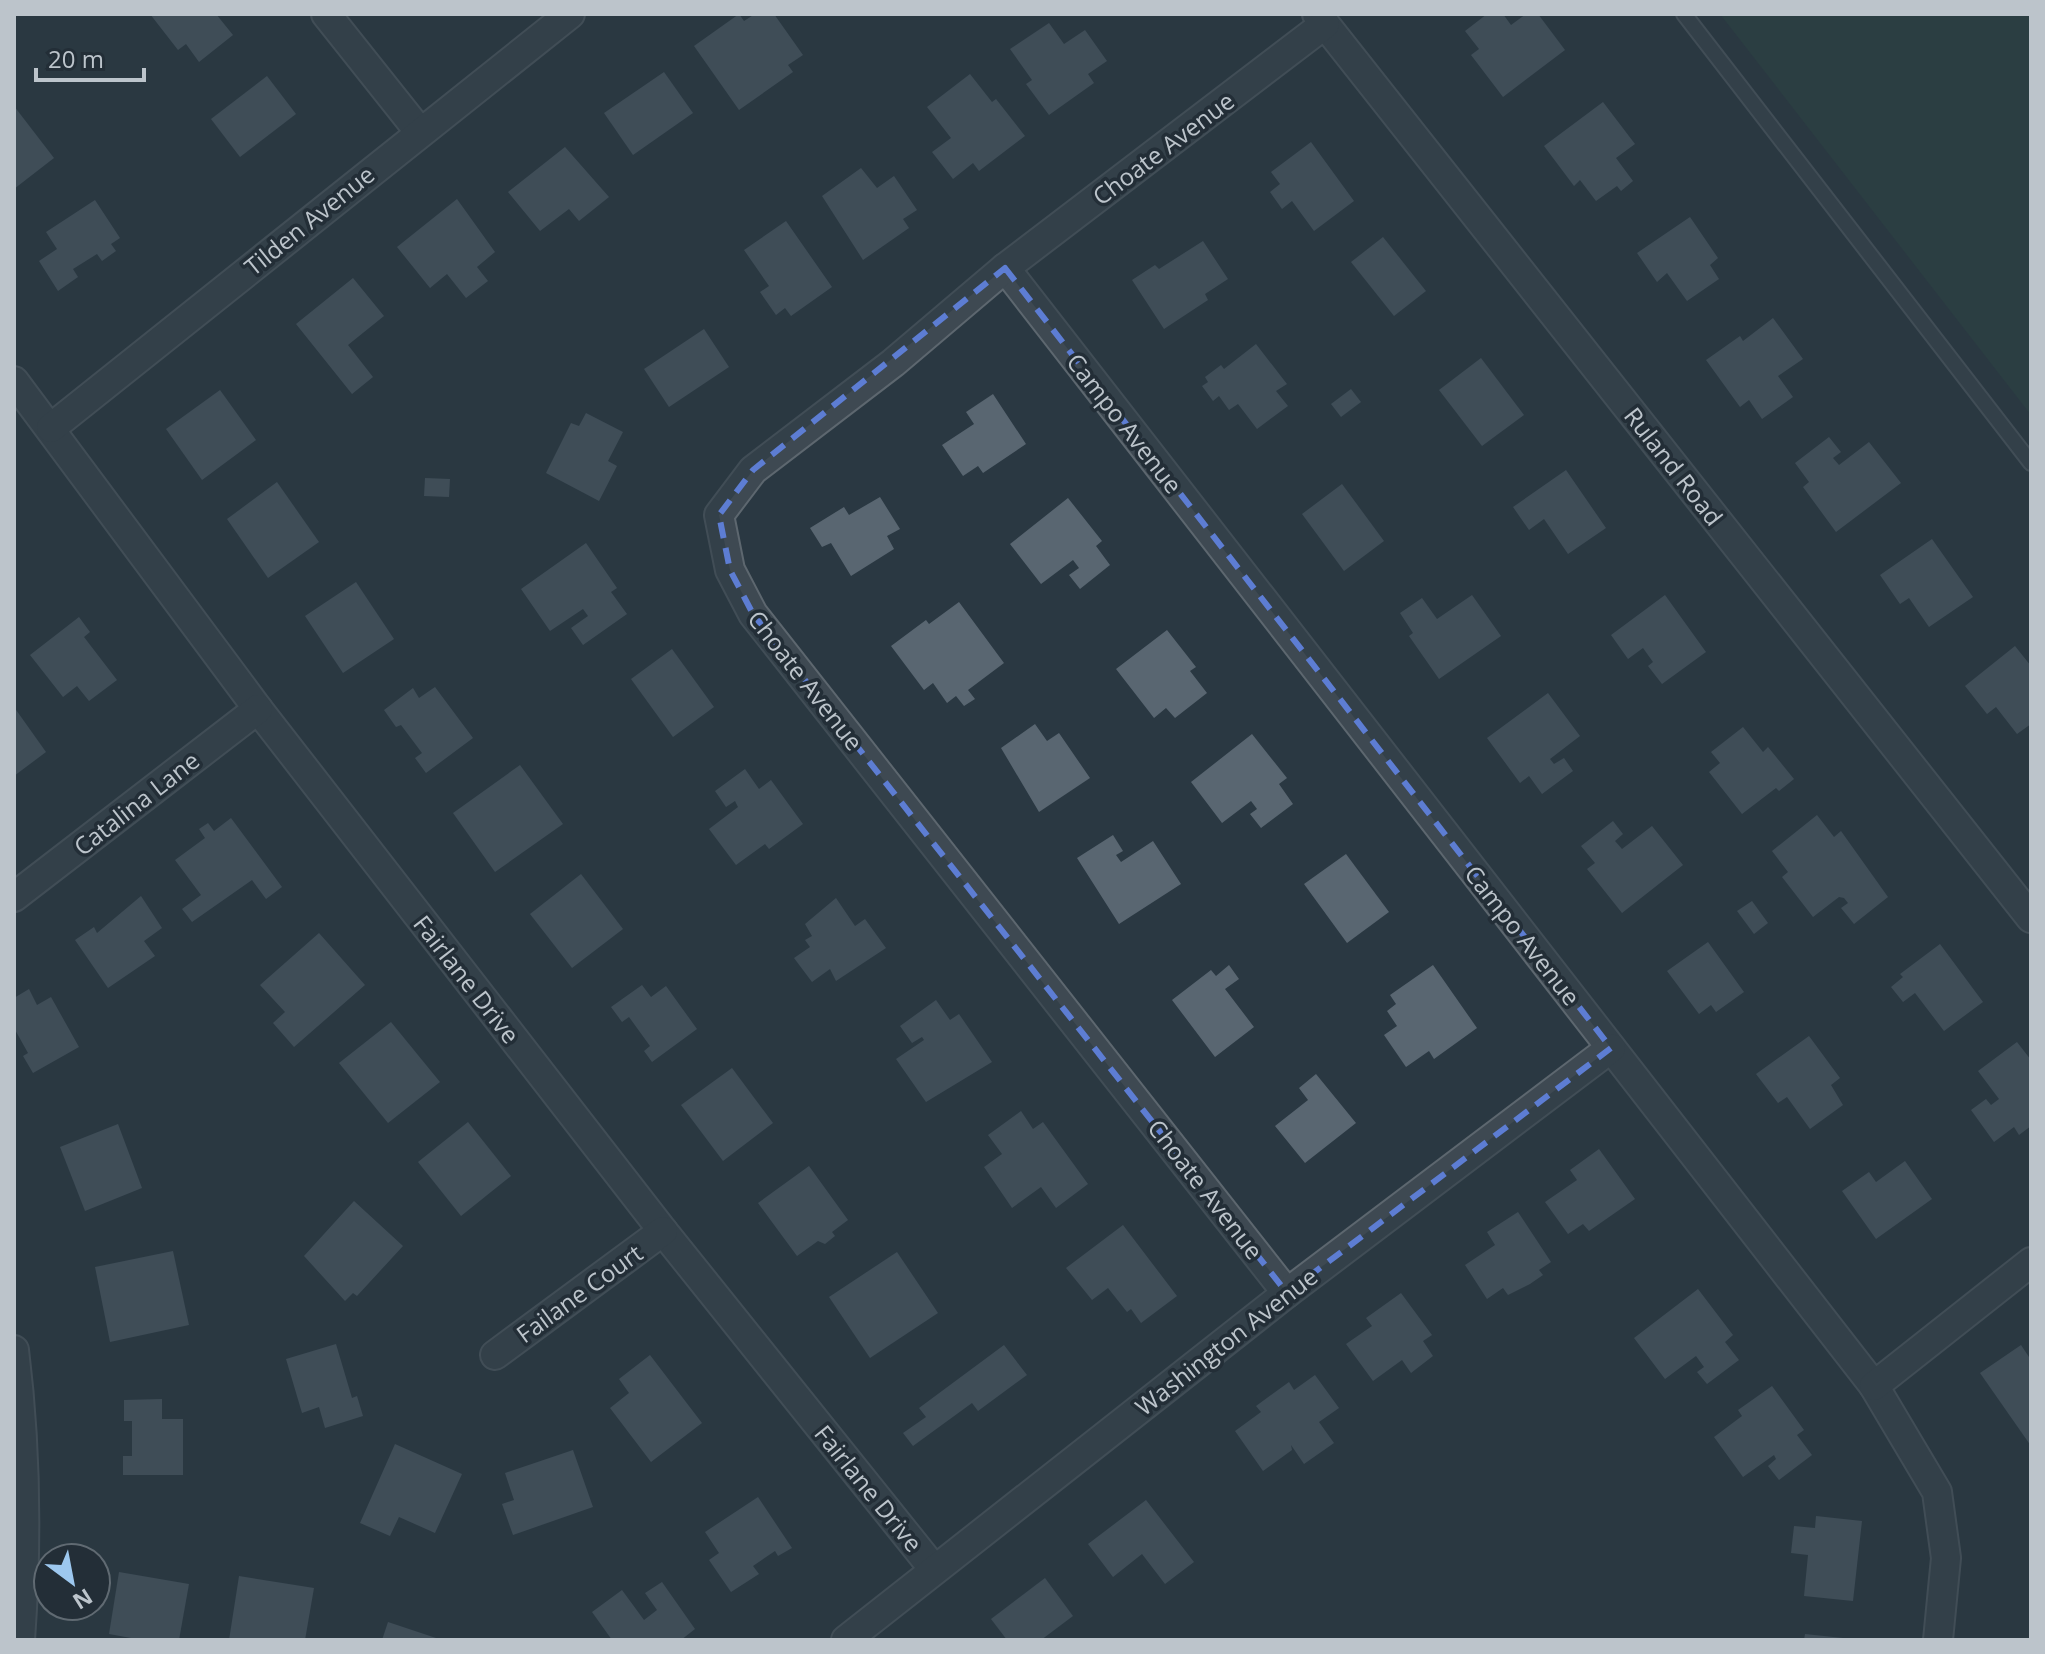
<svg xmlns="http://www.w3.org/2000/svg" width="2045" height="1654" font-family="'Open Sans',sans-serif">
<rect width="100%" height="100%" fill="#2a3842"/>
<polygon fill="#2d4543" points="1720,14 2031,14 2031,415"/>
<g fill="#596671">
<polygon points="150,14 216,14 233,35 199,62 186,44 178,50"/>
<polygon points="739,14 744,21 755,14 774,14 803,55 788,65 793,72 739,110 694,46"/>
<polygon points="1487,14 1503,14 1511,25 1526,14 1538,14 1565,50 1503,97 1471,55 1479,49 1465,31"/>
<polygon points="1049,23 1064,44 1085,30 1107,61 1088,74 1094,83 1049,115 1026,84 1032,80 1010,49"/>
<polygon points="664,72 693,113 633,155 604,113"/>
<polygon points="970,74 992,102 996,99 1025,136 979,171 973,163 953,179 932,152 951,138 927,107"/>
<polygon points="267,76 296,114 240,157 211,119"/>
<polygon points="1603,102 1635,144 1616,158 1633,181 1621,191 1617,186 1596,201 1580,180 1574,186 1544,146"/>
<polygon points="14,106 54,158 14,189"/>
<polygon points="1311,142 1354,201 1314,231 1292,201 1282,209 1270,192 1280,184 1271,172"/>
<polygon points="565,147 609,197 579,221 569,209 540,231 508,192"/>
<polygon points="861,168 877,188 894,176 917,210 903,219 909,228 863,260 822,196"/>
<polygon points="457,199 495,252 477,267 488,281 466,298 447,274 430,288 397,247"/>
<polygon points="95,200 120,238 111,244 116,251 102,261 97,254 73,269 78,277 58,291 39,261 57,249 46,232"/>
<polygon points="1690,217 1718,258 1710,265 1719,279 1687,301 1667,273 1657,282 1637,253"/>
<polygon points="786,221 832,287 791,316 785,308 776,315 760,292 769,286 744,250"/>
<polygon points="1383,237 1426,291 1394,316 1351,262"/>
<polygon points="1203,241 1228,279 1205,294 1208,300 1164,329 1132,280 1155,265 1159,269"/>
<polygon points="353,278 384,316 348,345 373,377 352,394 296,324"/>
<polygon points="1773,318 1803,359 1778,376 1793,397 1762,419 1749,400 1740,407 1706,360 1740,336 1743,341"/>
<polygon points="704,329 729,367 669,407 644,369"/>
<polygon points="1256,344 1287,384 1276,391 1288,406 1257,429 1238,404 1229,410 1219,396 1213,401 1202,386 1208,382 1205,377 1221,365 1224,369"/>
<polygon points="1481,358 1524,415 1482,446 1439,390"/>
<polygon points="1351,389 1361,402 1341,417 1331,404"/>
<polygon points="220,390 256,440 202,480 166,429"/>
<polygon points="993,394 1026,444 983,473 978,466 963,476 942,445 974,424 966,412"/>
<polygon points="586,413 623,432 608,461 617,466 599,501 546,473 571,423 579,426"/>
<polygon points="1829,437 1841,452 1833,458 1839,465 1869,442 1901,483 1836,532 1803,487 1809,482 1795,463"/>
<polygon points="1566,470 1606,528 1568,554 1544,519 1529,530 1513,507"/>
<polygon points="425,478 450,479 449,497 424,496"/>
<polygon points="277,482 319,542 268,578 227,519"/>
<polygon points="1342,484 1384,541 1344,571 1302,514"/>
<polygon points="880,497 900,529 887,536 894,549 851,576 831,543 822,547 810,528 844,507 849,515"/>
<polygon points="1068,498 1102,541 1096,546 1110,565 1080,589 1069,575 1079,568 1073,560 1041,584 1010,544"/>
<polygon points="1932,539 1973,597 1929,627 1909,598 1900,604 1880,575"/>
<polygon points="586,543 617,588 611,592 627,614 583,645 571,628 588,616 583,609 550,631 521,589"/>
<polygon points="356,582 394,639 343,673 305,616"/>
<polygon points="1472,595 1501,636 1439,679 1409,636 1413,633 1400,613 1422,598 1437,619"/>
<polygon points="1665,595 1706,652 1662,684 1648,666 1653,662 1643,648 1628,659 1611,635"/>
<polygon points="959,602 1004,663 968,690 975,699 964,706 956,696 947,703 933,683 924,690 891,646 926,620 929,624"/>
<polygon points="79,617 90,632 84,637 117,680 89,701 77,686 63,697 30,655"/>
<polygon points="1167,630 1196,667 1190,671 1207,693 1175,718 1166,708 1154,718 1116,669"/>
<polygon points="2015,646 2031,666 2031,724 2017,734 1996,707 1987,714 1965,686"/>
<polygon points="672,649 714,707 673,737 631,679"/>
<polygon points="435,687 473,738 426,773 415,758 422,753 401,725 396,727 384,710 413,688 419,698"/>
<polygon points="1548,693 1580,736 1550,759 1554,764 1564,758 1573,771 1542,794 1529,776 1520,783 1487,738"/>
<polygon points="14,707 46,752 14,776"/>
<polygon points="1035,724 1047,741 1059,733 1090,778 1039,812 1001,748"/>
<polygon points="1743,727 1763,752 1768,747 1794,779 1779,791 1776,788 1742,814 1709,772 1720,763 1711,752"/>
<polygon points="1252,734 1287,778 1279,784 1293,804 1261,828 1250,814 1257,809 1251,801 1222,823 1191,782"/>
<polygon points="520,765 563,824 495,872 453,813"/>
<polygon points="745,769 759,789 771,780 803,824 769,849 765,844 736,865 709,829 738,807 735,801 726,807 715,791"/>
<polygon points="1817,815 1834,837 1841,831 1888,897 1854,924 1841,908 1848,903 1844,898 1839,897 1813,917 1782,877 1788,872 1772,851"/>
<polygon points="231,818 282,887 266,899 252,880 192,922 182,909 201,895 175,860 205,838 199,829 208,823 214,831"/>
<polygon points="1613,821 1623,834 1615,841 1622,849 1652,826 1683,865 1622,913 1587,869 1595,863 1581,846"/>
<polygon points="1113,835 1123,851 1116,855 1121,862 1153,841 1181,884 1119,924 1077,858"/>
<polygon points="1346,854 1389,912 1347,943 1304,884"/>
<polygon points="581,874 623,929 572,968 530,914"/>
<polygon points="141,896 162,928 144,941 155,956 108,988 75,940 94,927 97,933"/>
<polygon points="836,898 855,926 865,919 886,948 836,981 830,969 812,982 794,958 810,947 805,940 812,936 805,924"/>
<polygon points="1752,901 1768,923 1754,934 1737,911"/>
<polygon points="319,933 365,985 294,1047 273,1023 285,1012 260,985"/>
<polygon points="1708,942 1744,992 1716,1012 1711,1005 1699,1014 1667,971"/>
<polygon points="1940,944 1983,1002 1944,1031 1915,993 1903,1002 1891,987 1903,977 1900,974"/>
<polygon points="1229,965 1239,979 1225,989 1254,1027 1215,1057 1172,1000 1211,970 1216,976"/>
<polygon points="1433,965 1477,1028 1434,1059 1429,1051 1406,1067 1384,1035 1397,1026 1387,1011 1396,1004 1390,995"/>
<polygon points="642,985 651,997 666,986 697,1029 652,1062 644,1051 650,1046 629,1017 622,1022 611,1007"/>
<polygon points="29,989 37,1005 51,997 79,1047 33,1073 23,1056 28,1053 14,1028 14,998"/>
<polygon points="936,1000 950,1020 959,1014 992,1062 926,1102 896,1059 924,1040 922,1037 912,1043 900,1026"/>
<polygon points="391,1022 440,1082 388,1123 339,1063"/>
<polygon points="1809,1036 1840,1078 1831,1085 1843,1105 1810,1129 1787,1097 1778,1103 1756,1074"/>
<polygon points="2017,1042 2031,1060 2031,1126 2019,1135 2014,1127 1994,1142 1971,1110 1986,1099 1991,1105 1999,1099 1978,1071"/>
<polygon points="732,1068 773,1123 723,1161 681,1105"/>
<polygon points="1316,1074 1356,1123 1305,1163 1275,1126 1308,1100 1299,1088"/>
<polygon points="1021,1111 1033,1129 1043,1122 1088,1184 1056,1208 1041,1187 1012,1208 984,1167 1002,1154 988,1135"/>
<polygon points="468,1122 511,1176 461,1216 418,1162"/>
<polygon points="118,1124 142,1188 85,1211 60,1147"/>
<polygon points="1599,1149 1635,1199 1589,1231 1583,1224 1568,1234 1545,1202 1577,1180 1570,1170"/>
<polygon points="1905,1161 1932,1199 1876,1239 1842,1191 1869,1172 1876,1182"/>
<polygon points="809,1166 848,1220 832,1232 835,1236 825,1244 818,1241 797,1256 758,1203"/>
<polygon points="354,1201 403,1246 357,1296 353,1293 345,1301 304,1256"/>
<polygon points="1518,1212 1551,1262 1539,1270 1543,1275 1530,1284 1508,1295 1503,1288 1487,1299 1465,1265 1495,1245 1487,1232"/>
<polygon points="1123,1225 1177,1296 1141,1323 1131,1309 1127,1312 1108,1288 1092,1300 1066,1268"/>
<polygon points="173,1251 189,1325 110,1342 95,1267"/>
<polygon points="897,1252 938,1313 870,1358 829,1297"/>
<polygon points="1698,1289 1733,1335 1725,1342 1739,1360 1707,1384 1697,1372 1704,1367 1696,1356 1665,1379 1634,1338"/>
<polygon points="1401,1293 1432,1335 1423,1341 1433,1356 1411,1373 1402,1360 1373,1381 1346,1344 1372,1326 1366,1318"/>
<polygon points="336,1344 352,1398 357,1396 363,1416 325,1428 319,1407 302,1413 286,1359"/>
<polygon points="1004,1345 1027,1375 978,1411 972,1403 913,1446 903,1433 926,1417 919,1408"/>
<polygon points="2021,1345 2031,1360 2031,1446 1980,1373"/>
<polygon points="650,1355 702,1423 651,1462 610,1408 629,1393 619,1379"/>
<polygon points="1315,1375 1339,1408 1319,1422 1334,1443 1304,1464 1291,1445 1292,1450 1263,1471 1235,1431 1261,1412 1256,1406 1289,1382 1294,1390"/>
<polygon points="1772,1386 1804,1430 1797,1435 1812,1455 1779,1480 1768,1466 1776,1459 1774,1455 1743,1477 1714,1437 1742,1416 1738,1410"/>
<polygon points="162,1399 162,1419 183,1419 183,1475 123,1475 123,1456 132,1456 132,1421 124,1421 124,1400"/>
<polygon points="395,1444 462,1474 435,1533 399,1517 390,1536 360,1523"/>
<polygon points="573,1450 593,1507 513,1535 502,1504 514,1500 505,1473"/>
<polygon points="758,1497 792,1548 778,1556 775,1551 753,1566 759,1574 731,1592 709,1560 719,1553 705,1532"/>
<polygon points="1146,1500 1194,1562 1165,1584 1142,1554 1113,1577 1088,1544"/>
<polygon points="1816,1516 1862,1521 1853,1601 1804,1596 1808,1555 1791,1553 1794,1526 1815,1528"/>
<polygon points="119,1572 189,1584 179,1640 142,1640 109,1634"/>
<polygon points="239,1576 314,1588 305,1640 229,1640"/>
<polygon points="1045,1578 1073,1616 1041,1640 1007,1640 991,1619"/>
<polygon points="662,1582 695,1629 681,1640 612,1640 592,1612 622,1590 644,1620 657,1610 645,1593"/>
<polygon points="388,1622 439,1639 439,1640 382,1640"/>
<polygon points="1805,1634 1843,1638 1843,1640 1804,1640"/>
</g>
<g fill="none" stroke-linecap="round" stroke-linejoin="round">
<g stroke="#5d676f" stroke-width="18">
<polyline id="lane" points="1684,14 2031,463"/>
</g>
<g stroke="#5d676f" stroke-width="32">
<g id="street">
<polyline points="326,14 419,131"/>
<polyline points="1317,14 2031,918"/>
<polyline points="1005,268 1874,1386 1937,1492 1946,1558 1938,1640"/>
<polyline points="14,381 258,709 663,1231 933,1568"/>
<polyline points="51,428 570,14"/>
<polyline points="14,897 258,709"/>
<polyline points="1287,1293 753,614 730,570 719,515 753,470 893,363 1005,268 1325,24"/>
<path d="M14 1350C26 1447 27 1543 20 1640"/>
<polyline points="495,1355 663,1231"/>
<polyline points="1874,1386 2031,1262"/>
<polyline points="846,1640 1287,1293 1611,1048"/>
</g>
</g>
<use href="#lane" stroke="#3e4952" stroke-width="14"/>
<use href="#street" stroke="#3e4952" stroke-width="28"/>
</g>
<path d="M0 0H2045V1654H0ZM1005 268 1611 1048 1287 1293 753 614 730 570 719 515 753 470Z" fill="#2a3842" fill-opacity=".55" fill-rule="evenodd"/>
<path fill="none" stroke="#5d7dd3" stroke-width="6" stroke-dasharray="16 10" stroke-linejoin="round" d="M1005 268 1611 1048 1287 1293 753 614 730 570 719 515 753 470Z"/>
<g text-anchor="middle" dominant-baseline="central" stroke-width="7" stroke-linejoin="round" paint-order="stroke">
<g font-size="24" fill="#bcc4cb" stroke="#232e37">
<text transform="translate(1163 148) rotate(-37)">Choate Avenue</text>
<text transform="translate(309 220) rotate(-39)">Tilden Avenue</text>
<text transform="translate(1125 423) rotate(52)">Campo Avenue</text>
<text transform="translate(1674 466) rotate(52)">Ruland Road</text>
<text transform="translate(806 680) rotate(52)">Choate Avenue</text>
<text transform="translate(136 803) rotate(-38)">Catalina Lane</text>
<text transform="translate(1523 935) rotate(52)">Campo Avenue</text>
<text transform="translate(467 979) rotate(52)">Fairlane Drive</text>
<text transform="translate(1206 1189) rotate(52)">Choate Avenue</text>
<text transform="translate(579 1293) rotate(-36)">Failane Court</text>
<text transform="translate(1226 1341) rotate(-38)">Washington Avenue</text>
<text transform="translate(869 1488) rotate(51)">Fairlane Drive</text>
</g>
</g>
<rect width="2045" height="1654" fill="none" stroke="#bcc4cb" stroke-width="32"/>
<g transform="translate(72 1582) rotate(148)"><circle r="38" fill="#232e37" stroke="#606a72" stroke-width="2"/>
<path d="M0-6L14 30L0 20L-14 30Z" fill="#9dc8ef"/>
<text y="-12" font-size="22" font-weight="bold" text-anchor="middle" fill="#bcc4cb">N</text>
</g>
<path d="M36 68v12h108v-12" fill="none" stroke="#bcc4cb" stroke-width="4"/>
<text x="48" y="68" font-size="24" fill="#bcc4cb" stroke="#232e37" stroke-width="6" paint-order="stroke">20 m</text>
</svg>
